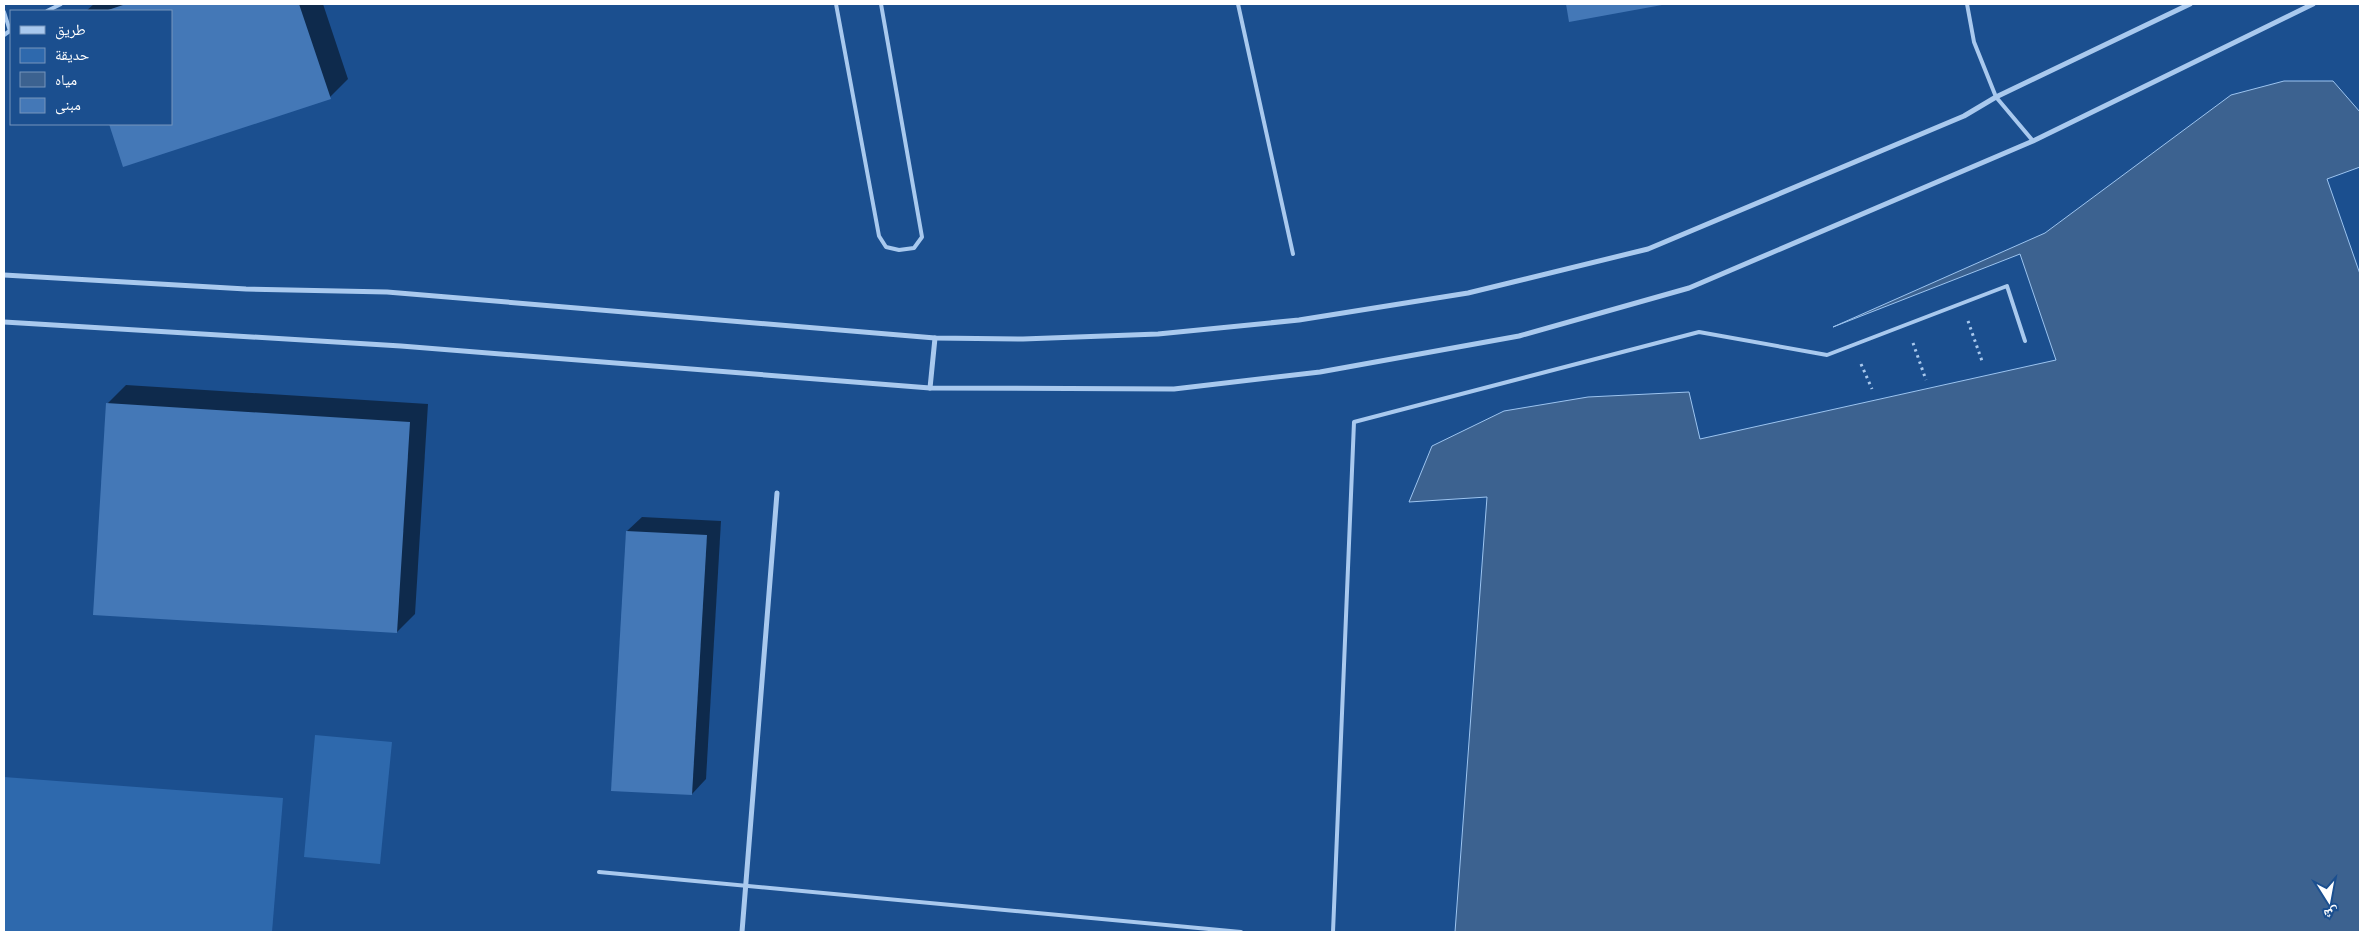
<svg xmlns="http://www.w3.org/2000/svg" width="2364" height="936" font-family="Montserrat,'Noto Naskh Arabic',sans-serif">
<rect width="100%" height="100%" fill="#1b4f8f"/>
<g fill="#2e69ad">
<polygon points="315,735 392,742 380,864 304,857"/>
<polygon points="4,777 283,798 272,932 4,932"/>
</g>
<polygon fill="#3c6290" stroke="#9cc4f0" points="2284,81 2333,81 2360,112 2360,167 2327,179 2360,274 2360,932 1455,932 1487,497 1409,502 1432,446 1504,411 1588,397 1689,392 1700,439 2056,360 2020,254 1833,327 2045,233 2231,95"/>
<g fill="#0007">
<polygon points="94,4 323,4 348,79 330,97 124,165 110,124 171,124 171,11 86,11"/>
<polygon points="1567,4 1660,4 1570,20"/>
<polygon points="126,385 428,404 415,614 397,632 107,404"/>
<polygon points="642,517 721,521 706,779 692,794 627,531"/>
</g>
<g fill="#4478b7">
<polygon points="126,4 299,4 331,99 123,167 109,124 171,124 171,11 105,11"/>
<polygon points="1566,4 1662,4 1662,5 1569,22"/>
<polygon points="106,403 410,422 397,633 93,615"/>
<polygon points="626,531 707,535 692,795 611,791"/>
</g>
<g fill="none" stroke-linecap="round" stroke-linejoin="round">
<g stroke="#a9c9ee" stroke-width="3" stroke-dasharray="2.5 4" stroke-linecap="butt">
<polyline points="1968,321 1982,361"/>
<polyline points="1913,343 1926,380"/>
<polyline points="1861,364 1872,389"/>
</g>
<g stroke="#a9c9ee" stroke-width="4">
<polyline points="836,4 879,236 886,247 899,250 914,248 922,237 881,4"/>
<polyline points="1238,4 1293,254"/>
<polyline points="1967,4 1974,42 1996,97 2033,141"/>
<polyline points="47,11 61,4"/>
<polyline points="4,12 10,31"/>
<polyline points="4,35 11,30"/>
<polyline points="599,872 1241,932"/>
<polyline points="1333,932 1354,422 1699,332 1827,355 2007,286 2025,341"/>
</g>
<g stroke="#a9c9ee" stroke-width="5">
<polyline points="4,275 246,289 387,292 935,338 1023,339 1158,334 1299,320 1468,293 1648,249 1964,116 1996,97 2190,4"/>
<polyline points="4,322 401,346 930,388 1174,389 1320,372 1519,336 1689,288 2033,141 2313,4"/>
<polyline points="930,388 935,338"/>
<polyline points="742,932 777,493"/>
</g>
</g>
<rect width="2364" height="936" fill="none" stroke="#ffffff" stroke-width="10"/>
<rect x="10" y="10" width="162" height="115" fill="#1b4f8f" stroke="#7695bc"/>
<rect x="20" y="26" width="25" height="8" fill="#a9c9ee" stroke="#7695bc"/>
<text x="55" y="35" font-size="15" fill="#ffffff">طريق</text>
<rect x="20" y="48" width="25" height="15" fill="#2e69ad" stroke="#7695bc"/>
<text x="55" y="60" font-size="15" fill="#ffffff">حديقة</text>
<rect x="20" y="72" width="25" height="15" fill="#3c6290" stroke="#7695bc"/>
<text x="55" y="85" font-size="15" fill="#ffffff">مياه</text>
<rect x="20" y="98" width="25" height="15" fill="#4478b7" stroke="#7695bc"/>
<text x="55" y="110" font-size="15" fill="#ffffff">مبنى</text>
<g transform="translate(2329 901) rotate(169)" stroke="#1b4f8f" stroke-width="4" paint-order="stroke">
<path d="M0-4L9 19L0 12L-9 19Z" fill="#ffffff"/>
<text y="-8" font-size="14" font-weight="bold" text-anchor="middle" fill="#ffffff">ش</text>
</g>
</svg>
